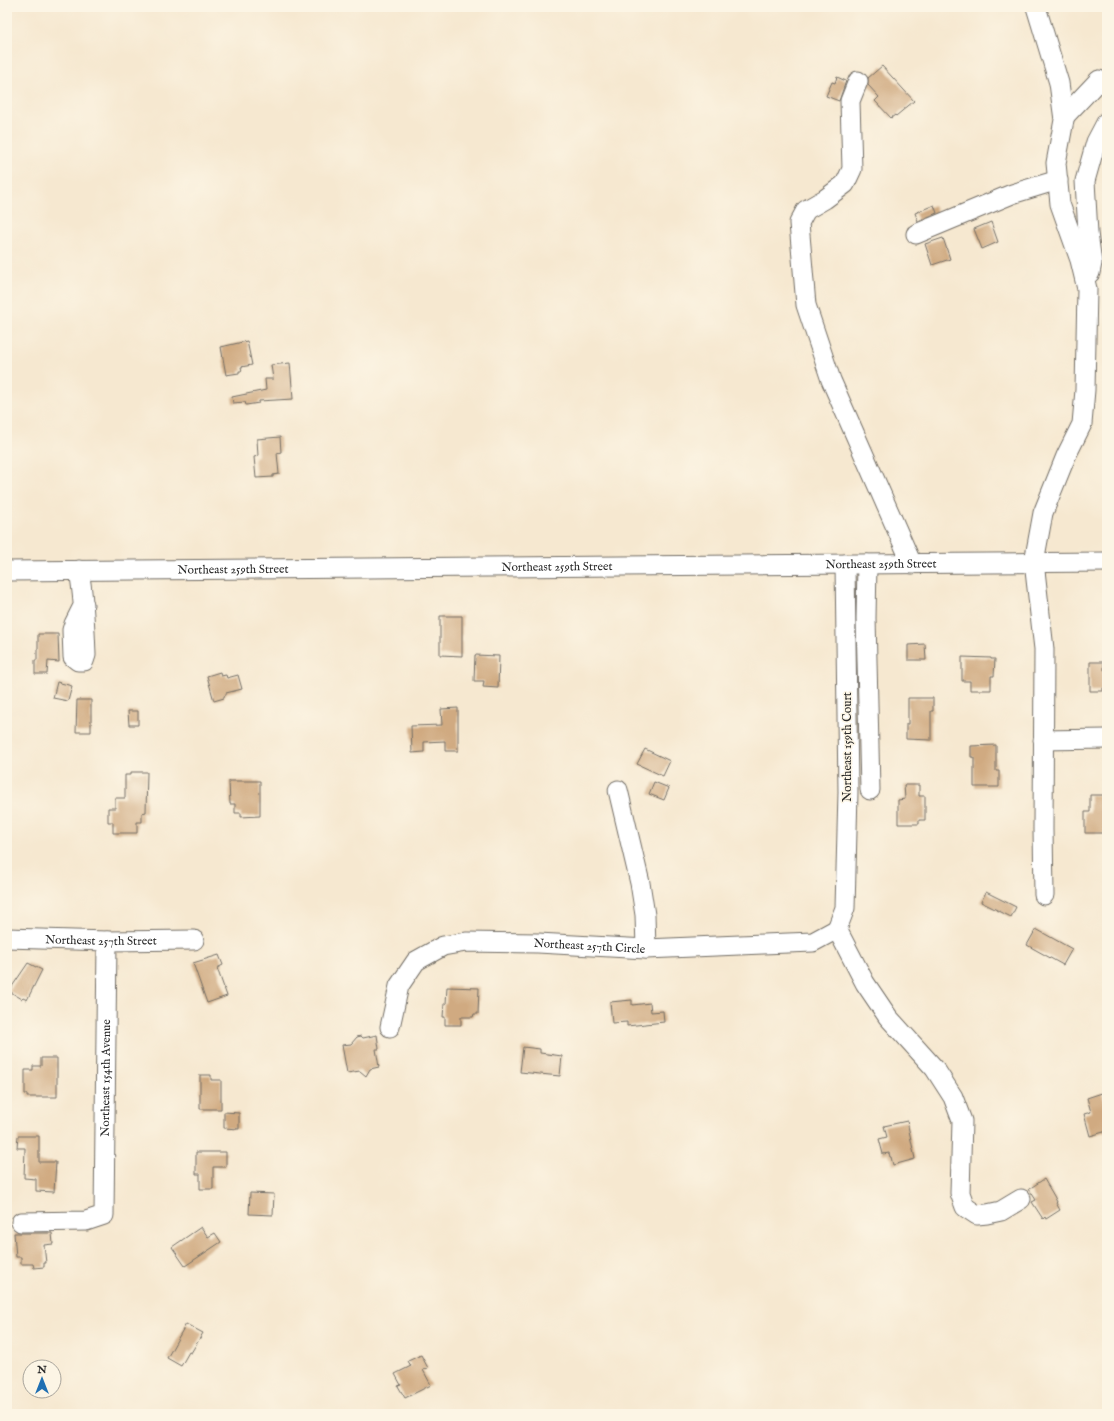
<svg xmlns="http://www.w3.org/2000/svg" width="1114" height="1421" font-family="'IM FELL English',serif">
<rect width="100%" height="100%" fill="#fcf5e5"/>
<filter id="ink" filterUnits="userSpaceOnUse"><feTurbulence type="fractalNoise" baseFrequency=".025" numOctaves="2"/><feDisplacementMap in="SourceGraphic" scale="8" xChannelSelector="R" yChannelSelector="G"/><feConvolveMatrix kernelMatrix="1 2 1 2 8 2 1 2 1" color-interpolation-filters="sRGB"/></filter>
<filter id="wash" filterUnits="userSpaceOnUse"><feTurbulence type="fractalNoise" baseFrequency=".012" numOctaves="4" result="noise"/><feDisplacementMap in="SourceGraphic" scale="16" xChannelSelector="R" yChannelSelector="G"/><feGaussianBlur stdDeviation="0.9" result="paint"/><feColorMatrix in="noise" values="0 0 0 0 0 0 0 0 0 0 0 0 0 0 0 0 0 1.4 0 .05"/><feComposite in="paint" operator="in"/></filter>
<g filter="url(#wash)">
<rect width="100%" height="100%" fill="#f6e8d0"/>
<g id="blocks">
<g fill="#d0aa81">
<polygon points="882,66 914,101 896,116 895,115 891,118 875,101 879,97 868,85 868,78"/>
<polygon points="837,77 846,81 839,101 826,96 832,82 835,83"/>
<polygon points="934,205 937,213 918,221 915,213"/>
<polygon points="991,222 998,242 982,249 974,229"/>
<polygon points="943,238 950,259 932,265 925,244"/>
<polygon points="247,341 252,365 241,367 242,371 239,371 239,373 226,375 221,347"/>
<polygon points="290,363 293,399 259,401 259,403 246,405 245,402 233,403 232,397 266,390 265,379 273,379 271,365"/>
<polygon points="280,437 281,452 277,453 279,474 273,475 273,477 256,478 254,457 258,456 257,439"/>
<polygon points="440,616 462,616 462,656 440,655"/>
<polygon points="38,634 58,634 59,662 48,661 47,674 35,674 35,660 37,660 37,649 38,649"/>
<polygon points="925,644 926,660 908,660 908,645"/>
<polygon points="475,655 499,656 498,688 483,687 484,681 474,681"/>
<polygon points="962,657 991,658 991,659 995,659 994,676 991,676 991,690 970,690 970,681 962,681"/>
<polygon points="1090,662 1104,662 1104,670 1107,670 1107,688 1103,688 1103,691 1090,691"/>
<polygon points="220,672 221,676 226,675 227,678 238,675 242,689 226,693 226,695 224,696 224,698 214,701 207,676"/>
<polygon points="57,682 72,686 68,701 53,698"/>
<polygon points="908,698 933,698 933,711 931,711 931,740 906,739 906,724 908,724"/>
<polygon points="77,700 91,700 91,732 76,732"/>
<polygon points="458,708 458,751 445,751 445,741 424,742 424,752 412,753 411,726 442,725 441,709"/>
<polygon points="128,711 138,711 138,725 129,725"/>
<polygon points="996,745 996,771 999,771 999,787 974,787 974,757 971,757 971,746"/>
<polygon points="645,749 670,761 663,776 637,764"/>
<polygon points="131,772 147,772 146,812 142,813 142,822 137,822 137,833 113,833 113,822 108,822 108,808 115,808 115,798 125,798 125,775 131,775"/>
<polygon points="229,781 260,781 260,816 241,817 241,813 235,813 235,804 230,804"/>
<polygon points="654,782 669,788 664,800 649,794"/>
<polygon points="904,785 919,785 919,796 925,796 925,820 919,820 919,824 898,824 898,800 905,799"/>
<polygon points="1090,795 1104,795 1104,797 1107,797 1107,833 1085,833 1085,812 1090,812"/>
<polygon points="986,892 1016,907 1011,917 981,902"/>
<polygon points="1036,929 1072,949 1063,965 1027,945"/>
<polygon points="219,955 223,965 217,968 227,996 207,1003 193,963"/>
<polygon points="28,963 42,970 27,1000 23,998 22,999 9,991"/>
<polygon points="447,987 479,988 478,1014 474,1014 473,1017 461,1017 461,1025 445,1025 445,1017 443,1017 444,1004 446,1004"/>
<polygon points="632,1000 632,1005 650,1003 651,1012 663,1011 664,1022 627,1026 627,1022 612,1023 610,1002"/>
<polygon points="377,1035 379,1049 376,1049 379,1067 370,1069 366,1076 360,1071 347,1073 342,1045 351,1044 357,1037 361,1036 363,1038"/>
<polygon points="523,1047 540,1049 540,1053 562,1056 560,1076 520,1072"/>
<polygon points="41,1058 57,1058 57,1097 27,1097 27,1094 25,1094 25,1070 33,1070 33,1066 41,1066"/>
<polygon points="200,1075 211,1075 211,1080 221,1080 221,1109 200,1109"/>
<polygon points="1102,1093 1105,1103 1107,1102 1107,1131 1090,1136 1084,1114 1091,1112 1087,1098"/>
<polygon points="224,1112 239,1113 239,1129 224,1128"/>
<polygon points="907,1121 915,1159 893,1165 891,1157 890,1157 889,1153 883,1154 879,1139 887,1137 884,1126"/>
<polygon points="18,1136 39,1136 39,1162 56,1162 54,1192 36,1191 36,1179 24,1178 25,1148 17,1148"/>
<polygon points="196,1152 226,1152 226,1167 213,1167 213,1189 200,1189 200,1174 196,1174"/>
<polygon points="1044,1179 1054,1196 1057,1202 1056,1203 1060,1210 1046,1219 1045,1217 1043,1219 1032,1202 1036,1200 1029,1189"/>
<polygon points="250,1193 274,1194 273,1215 249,1214"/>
<polygon points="201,1227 208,1237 215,1233 221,1242 185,1266 172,1247"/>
<polygon points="14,1233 52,1233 53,1244 44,1245 46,1263 44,1263 44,1267 34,1268 33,1264 21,1264 21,1257 16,1257"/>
<polygon points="186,1324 203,1333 191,1353 189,1352 181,1366 167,1358"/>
<polygon points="421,1355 428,1368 423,1370 431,1385 405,1398 398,1386 401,1385 395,1374 411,1366 408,1361"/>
</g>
</g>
</g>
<g filter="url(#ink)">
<use href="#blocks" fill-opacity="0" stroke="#726d65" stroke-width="1"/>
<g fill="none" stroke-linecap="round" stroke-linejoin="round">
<g stroke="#726d65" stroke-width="21">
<g id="minor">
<polyline points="1036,7 1059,83 1064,120 1056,163 1060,204 1080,260 1087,289 1085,390 1082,424 1066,456 1043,513 1034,562 1044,649 1043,829 1044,895"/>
<polyline points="858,81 850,101 852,169 845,184 825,199 806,210 799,223 806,305 831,380 912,564"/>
<polyline points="1064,117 1099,80 1107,86"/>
<polyline points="916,234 1012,194 1058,180"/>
<polyline points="1090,273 1092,263 1088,233 1085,181 1096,142 1107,121"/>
<polyline points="867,564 866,618 870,790"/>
<path d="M79 570C84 598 85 627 86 655L84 661H78L73 657 72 630 74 624 84 604"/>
<path id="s1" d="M7 571 1107 562"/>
<polyline points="1043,740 1107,739"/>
<polyline points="618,790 640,883 645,915 646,949"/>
<polyline points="837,929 865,983 888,1017 935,1069 953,1097 962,1121 960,1193 965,1207 977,1215 987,1214 1001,1211 1021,1199"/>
<polyline points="837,929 845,908 848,792 845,564"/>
<path id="s2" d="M7 938 107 941 194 940"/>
<path id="s3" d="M390 1027 399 986 416 961 443 946 466 942 538 943 646 949 813 942 837 929"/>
<path id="s4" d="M21 1222 86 1221 104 1215 107 941"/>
</g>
</g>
<use href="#minor" stroke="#fff" stroke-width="19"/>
</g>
</g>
<g text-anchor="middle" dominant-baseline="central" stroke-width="3" stroke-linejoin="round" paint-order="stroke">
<g font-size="12" fill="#2b2b2b" stroke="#fcf5e5">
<text stroke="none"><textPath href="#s1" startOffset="874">Northeast 259th Street</textPath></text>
<text stroke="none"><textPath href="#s1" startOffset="550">Northeast 259th Street</textPath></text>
<text stroke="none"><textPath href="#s1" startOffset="226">Northeast 259th Street</textPath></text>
<text transform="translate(847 747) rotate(-90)">Northeast 159th Court</text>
<text stroke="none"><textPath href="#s2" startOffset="94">Northeast 257th Street</textPath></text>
<text stroke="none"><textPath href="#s3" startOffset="250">Northeast 257th Circle</textPath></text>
<text stroke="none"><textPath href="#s4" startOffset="221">Northeast 154th Avenue</textPath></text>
</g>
</g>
<rect width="1114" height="1421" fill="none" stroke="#fcf5e5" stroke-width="24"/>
<g transform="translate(42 1379)"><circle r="19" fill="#fcf5e5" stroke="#a8a49b"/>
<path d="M0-3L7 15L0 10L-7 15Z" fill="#1f6fb2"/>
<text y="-6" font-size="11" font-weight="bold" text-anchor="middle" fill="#2b2b2b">N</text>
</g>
</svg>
